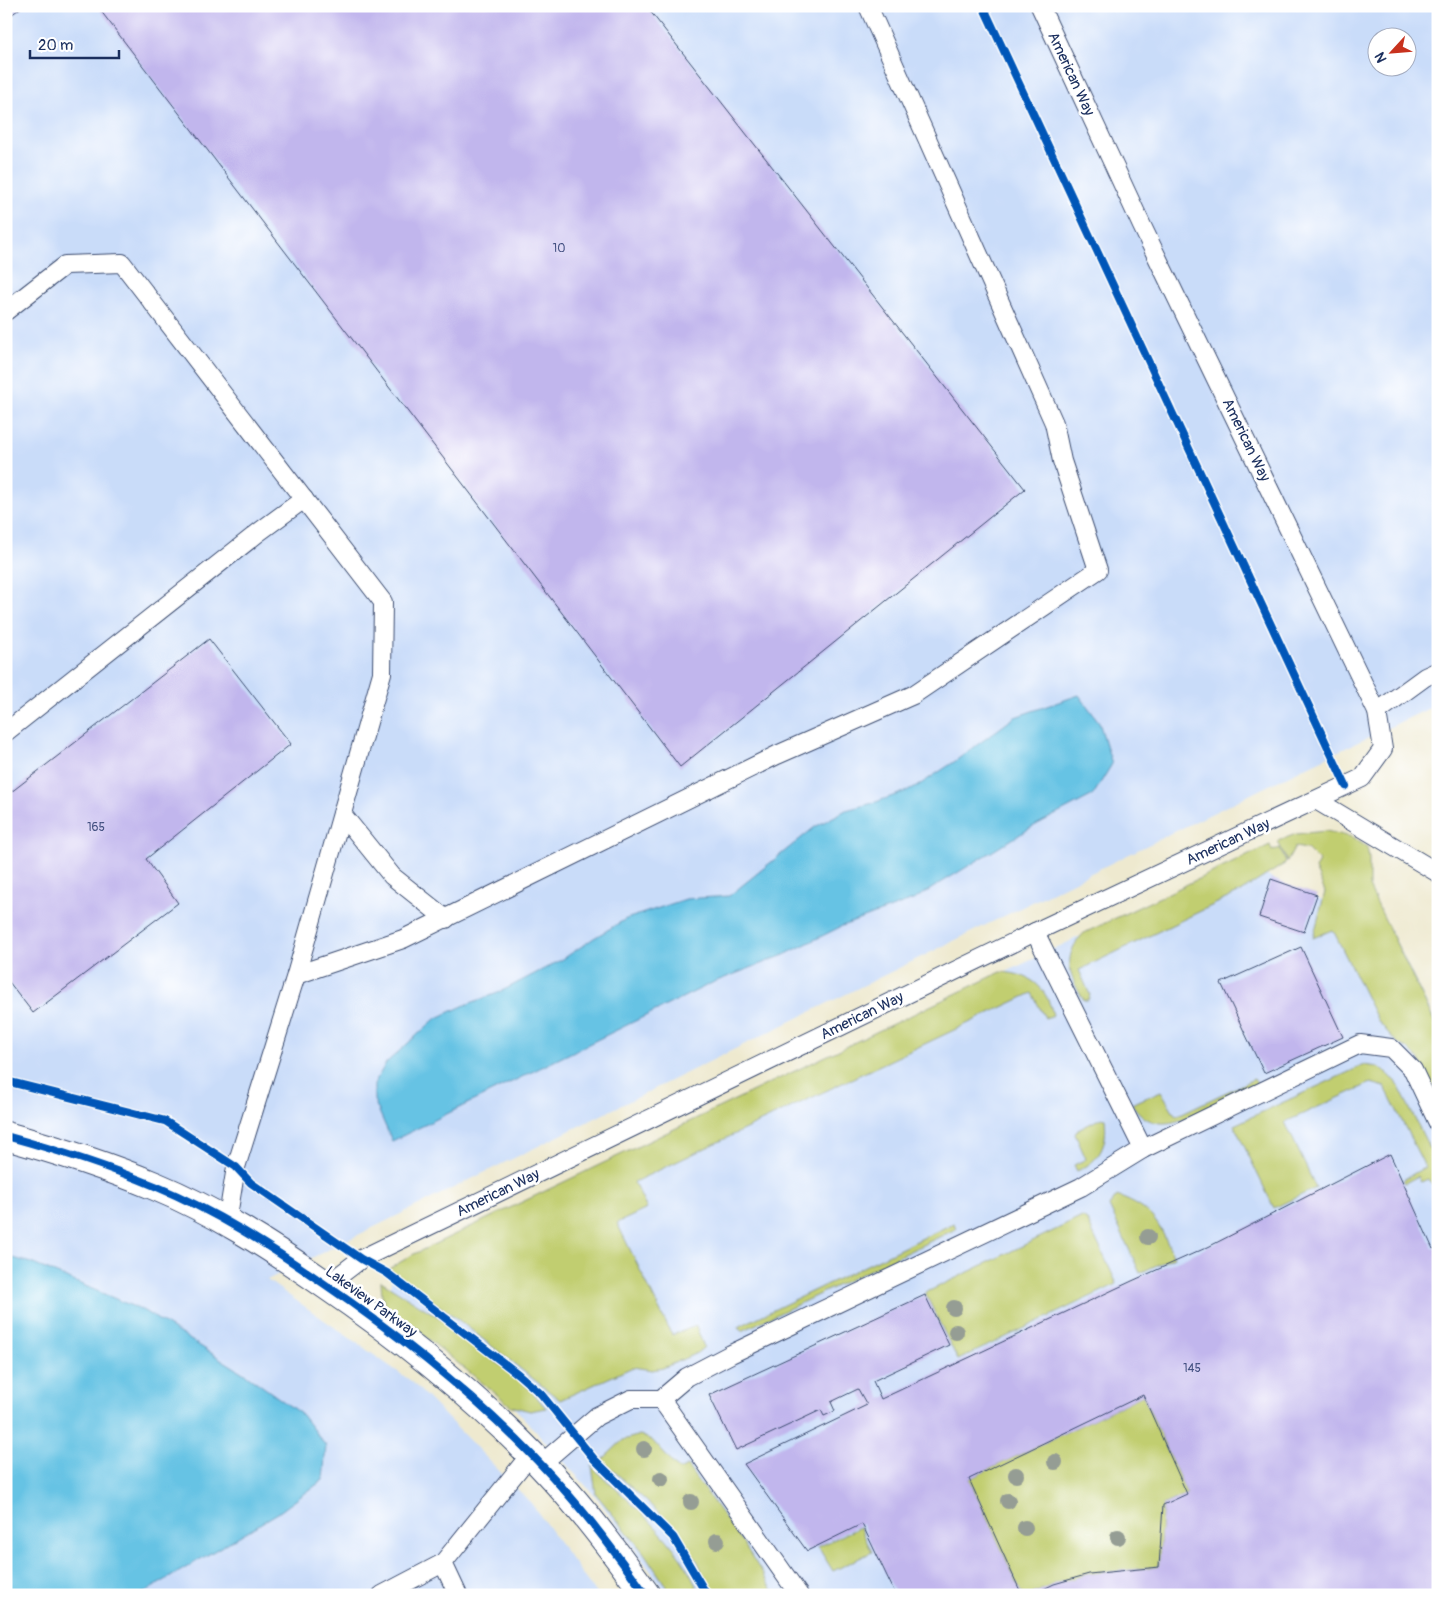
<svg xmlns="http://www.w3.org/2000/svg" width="1444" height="1601" font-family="Pangolin,sans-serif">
<rect width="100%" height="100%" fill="#fff"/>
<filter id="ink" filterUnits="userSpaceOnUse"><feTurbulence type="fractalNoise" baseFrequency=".02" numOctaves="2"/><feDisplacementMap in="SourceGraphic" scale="10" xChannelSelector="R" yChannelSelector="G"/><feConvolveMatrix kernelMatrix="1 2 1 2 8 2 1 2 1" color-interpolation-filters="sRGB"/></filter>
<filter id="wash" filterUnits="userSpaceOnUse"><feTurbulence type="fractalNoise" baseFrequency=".0096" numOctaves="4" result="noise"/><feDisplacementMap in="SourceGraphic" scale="20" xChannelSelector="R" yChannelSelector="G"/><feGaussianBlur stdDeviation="1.12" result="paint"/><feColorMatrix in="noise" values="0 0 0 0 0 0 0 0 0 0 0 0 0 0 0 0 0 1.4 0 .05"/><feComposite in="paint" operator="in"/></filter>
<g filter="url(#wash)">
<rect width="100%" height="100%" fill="#eee9cf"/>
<g fill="#c9dcf9" fill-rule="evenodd">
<path d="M6 6H1438V704L1314 763 267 1280 411 1381 531 1503 597 1595H6ZM1376 38H1406V68H1376Z"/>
<polygon points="1234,862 1390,929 1438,1027 1438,1595 668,1595 597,1498 497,1389 389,1298 393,1268"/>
</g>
<g fill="#c1ce70" stroke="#6e7e67">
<polygon points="1326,831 1352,837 1367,847 1369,858 1369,887 1438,1029 1438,1099 1419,1060 1407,1048 1398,1044 1378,1021 1335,934 1332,930 1313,938 1325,892 1315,869 1319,861 1307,849 1295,847 1287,862 1278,841 1296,834"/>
<path d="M1270 845 1272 851 1280 848 1286 863 1240 892 1079 970 1090 995 1088 1000H1084C1068 976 1062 955 1084 933Z"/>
<path d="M1001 972C1030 974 1046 985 1053 1015L1049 1018H1045L1032 993 634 1182 647 1209 617 1223 672 1335 696 1326 704 1347 697 1353 663 1368 652 1370 633 1367 560 1400 451 1314 387 1270 414 1254Z"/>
<polygon points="1364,1065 1378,1067 1396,1081 1438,1165 1438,1182 1432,1185 1428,1179 1421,1182 1418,1176 1405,1183 1403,1180 1425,1167 1385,1087 1371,1083 1285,1122 1316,1188 1274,1208 1234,1125"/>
<path d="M1254 1079 1258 1085C1242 1093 1227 1100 1211 1107 1184 1120 1153 1137 1132 1104L1161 1091 1176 1116Z"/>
<path d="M1101 1118 1105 1119C1108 1145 1100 1161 1077 1171L1074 1165 1086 1159 1075 1134 1076 1131Z"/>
<path d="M1117 1196C1155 1210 1158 1223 1174 1257L1140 1273 1109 1206Z"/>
<polygon points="1082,1217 1087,1220 1117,1284 958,1360 925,1293"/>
<polygon points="954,1223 956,1229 742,1331 739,1329 738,1327"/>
<polygon points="381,1281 437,1316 509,1372 529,1388 546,1408 530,1411 511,1406 386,1305 382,1297"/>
<polygon points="1143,1395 1187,1494 1163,1505 1159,1567 1089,1574 1054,1584 1031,1595 1022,1595 969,1479"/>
<polygon points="640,1435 652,1440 679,1470 687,1466 744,1544 776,1595 711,1595 698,1562 673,1526 602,1460 623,1440"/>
<path d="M592 1466C632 1506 680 1540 700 1595H672L644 1553 596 1494Z"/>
<polygon points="860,1527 872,1552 833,1571 818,1547"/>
</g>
<g fill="#66c3e4" stroke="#4079a1">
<polygon points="1079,695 1099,722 1112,764 1093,795 1032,827 913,900 842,926 784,955 714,982 392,1141 374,1100 374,1084 386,1063 435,1019 465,1005 498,993 563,959 594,938 626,919 686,899 729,896 815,827 846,810 873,803 913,789 954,762 1015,717"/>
<polygon points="6,1256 31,1263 144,1311 248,1376 301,1414 326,1446 323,1480 278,1513 140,1595 6,1595"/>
</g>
<g id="blocks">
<g fill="#c1b6ed">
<polygon points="6,6 23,6 6,19"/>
<polygon points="97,6 646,6 1025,489 680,767"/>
<polygon points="209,639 291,744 146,859 178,903 33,1013 6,978 6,796"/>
<polygon points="1271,879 1317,895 1304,932 1259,917"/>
<polygon points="1301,947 1343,1037 1264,1073 1221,983"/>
<polygon points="1390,1154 1433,1249 1438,1246 1438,1595 1031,1595 1054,1584 1089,1574 1159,1567 1163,1505 1187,1494 1143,1395 969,1479 1022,1595 896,1595 862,1524 807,1551 744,1464 867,1405 858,1389 831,1402 835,1411 824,1416 821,1410 736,1450 709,1395 925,1295 949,1345 873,1381 881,1399 1132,1281 1208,1247"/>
</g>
</g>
</g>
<g filter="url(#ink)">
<use href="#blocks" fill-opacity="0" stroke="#3b4b6f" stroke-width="1"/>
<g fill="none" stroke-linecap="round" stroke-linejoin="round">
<g stroke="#3b4b6f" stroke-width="20">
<g id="lane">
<polyline points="6,311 65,265 122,263 383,602 382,673 296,975 236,1167 227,1222"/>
<polyline points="1377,712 1425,677 1438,671"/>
<polyline points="6,732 259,532 304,499"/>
<polyline points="1316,800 1438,873"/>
<polyline points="342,814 392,876 446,919"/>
<polyline points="1035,932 1143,1149"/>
<polyline points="296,975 403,939 777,755 913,695 1098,570 1062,461 1054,423 868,6"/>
<polyline points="327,1285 361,1259 1035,932 1362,778 1383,749 1377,712 1142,226 1040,6"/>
<polyline points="661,1399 687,1377 731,1354 1081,1187 1143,1149 1360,1044 1391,1048 1413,1070 1438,1123"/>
<polyline points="540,1465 597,1416 631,1399 661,1399 799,1595"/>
<polyline points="382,1595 443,1563"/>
<polyline points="458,1595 443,1563 530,1455"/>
</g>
</g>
<g stroke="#3b4b6f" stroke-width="30">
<path id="secondary" d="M6 1136C57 1150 107 1166 155 1186 215 1211 270 1246 323 1283 411 1343 496 1412 567 1493 595 1525 621 1560 646 1595"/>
</g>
<use href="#lane" stroke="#fff" stroke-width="18"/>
<use href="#secondary" stroke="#fff" stroke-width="28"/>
<g stroke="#fff" stroke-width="11">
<g id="cycleway">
<polyline points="983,6 1346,786"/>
<polyline points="6,1081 165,1121 236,1167 251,1183 361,1259 387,1273 518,1374 541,1394 594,1459 673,1537 707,1595"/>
<path d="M6 1136C57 1150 107 1166 155 1186 215 1211 270 1246 323 1283 411 1343 496 1412 567 1493 595 1525 621 1560 646 1595"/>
</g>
</g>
<use href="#cycleway" stroke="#0057b8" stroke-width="8"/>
</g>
<g fill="#959d94">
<circle cx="1148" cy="1237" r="8"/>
<circle cx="954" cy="1308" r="8"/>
<circle cx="956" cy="1332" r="8"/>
<circle cx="644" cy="1449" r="8"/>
<circle cx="1055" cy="1462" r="8"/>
<circle cx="1016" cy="1475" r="8"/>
<circle cx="661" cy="1479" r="8"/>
<circle cx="1008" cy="1501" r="8"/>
<circle cx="691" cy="1502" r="8"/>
<circle cx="1025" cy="1528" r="8"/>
<circle cx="1118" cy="1537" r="8"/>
<circle cx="717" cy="1541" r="8"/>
</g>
</g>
<g text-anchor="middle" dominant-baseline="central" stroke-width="5" stroke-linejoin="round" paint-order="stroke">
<g font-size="12" fill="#445182">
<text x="559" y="248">10</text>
<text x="96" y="827">165</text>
<text x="1192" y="1368">145</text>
</g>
<g font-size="15" fill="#1b2f5e" stroke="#fff">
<text transform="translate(1071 74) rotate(65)">American Way</text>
<text transform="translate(1246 440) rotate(64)">American Way</text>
<text transform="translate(1228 842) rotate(-25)">American Way</text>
<text transform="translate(862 1016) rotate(-26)">American Way</text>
<text transform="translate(498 1193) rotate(-26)">American Way</text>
<text transform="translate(371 1302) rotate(36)">Lakeview Parkway</text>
</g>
</g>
<rect width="1444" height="1601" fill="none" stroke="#fff" stroke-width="25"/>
<g transform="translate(1392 52) rotate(244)"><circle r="24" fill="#ffffff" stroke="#a4acbf"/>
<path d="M0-4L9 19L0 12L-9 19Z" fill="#c8321e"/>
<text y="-8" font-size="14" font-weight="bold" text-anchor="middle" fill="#1b2f5e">N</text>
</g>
<path d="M30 50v8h89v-8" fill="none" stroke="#1b2f5e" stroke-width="2.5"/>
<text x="38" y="50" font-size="15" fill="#1b2f5e" stroke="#ffffff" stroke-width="4" paint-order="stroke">20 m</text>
</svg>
